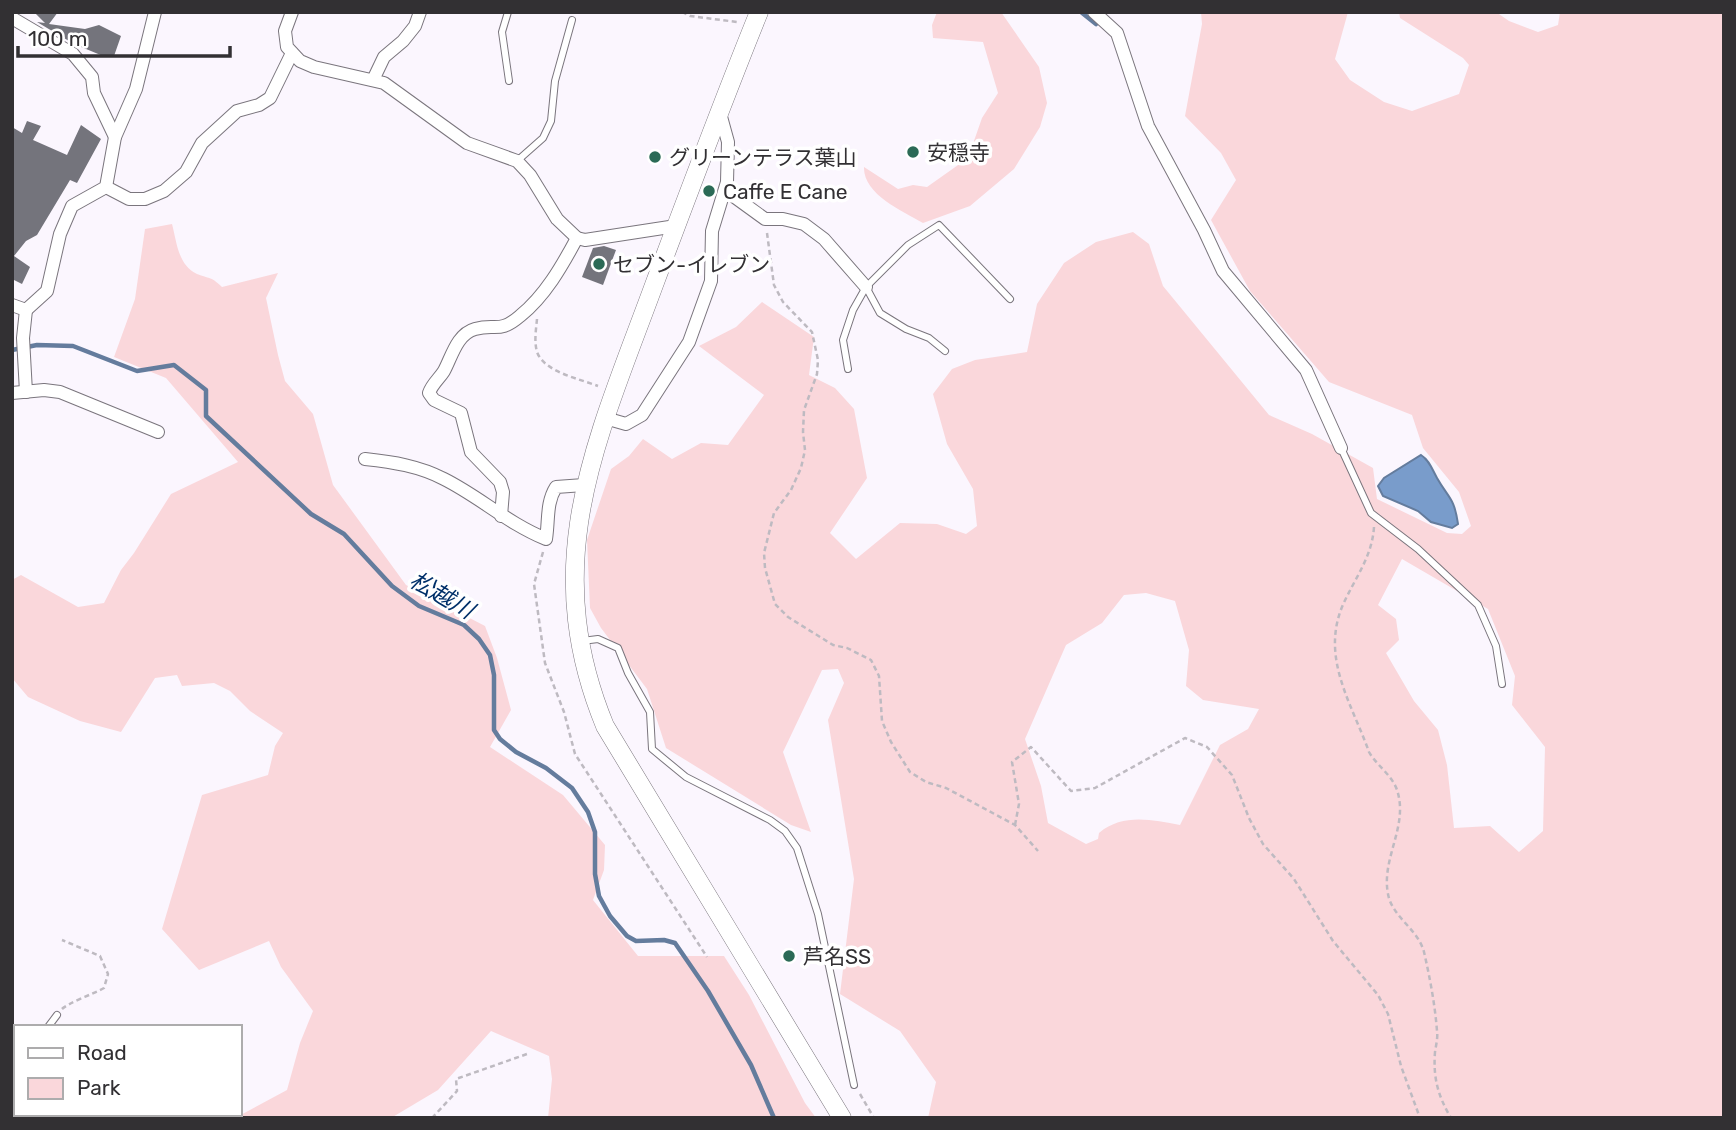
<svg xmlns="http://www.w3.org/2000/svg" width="1736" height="1130" font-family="Rubik,'Noto Sans JP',sans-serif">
<rect width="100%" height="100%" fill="#fbf6fe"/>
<g fill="#fad7db" fill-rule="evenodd">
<path d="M937 12H1001L1039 67 1047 103 1040 127 1014 169 970 206 923 223C902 211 863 194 864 167L898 189 913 185 927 187 968 158 982 118 998 93 983 42 933 38 932 25Z"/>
<path d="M1201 12H1348L1335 59 1350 80 1384 102 1412 111 1459 94 1469 65 1463 58 1400 18 1399 12H1496L1509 21 1538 32 1558 25 1560 12H1724V1118H928L936 1082 900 1031 840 994 854 879 828 720 844 683 838 669 822 670 783 752 811 832 791 825 666 748 647 689 601 628 590 608 587 540 611 469 629 456 643 439 672 459 701 443 728 445 764 395 699 346 736 327 762 302 814 337 809 375 835 388 854 409 867 478 830 533 856 559 900 523 937 524 966 534 977 526 973 489 947 444 933 394 952 369 975 360 1027 352 1037 304 1064 263 1096 242 1133 232 1149 244 1163 286 1269 415 1312 434 1373 468 1377 499 1447 533 1462 534 1471 526 1459 492 1423 448 1412 415 1329 382 1250 291 1211 220 1236 180 1221 153 1185 116 1202 24ZM1402 559 1488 609 1515 676 1512 705 1545 747 1543 831 1519 852 1490 826 1454 828 1447 765 1438 730 1414 701 1386 653 1399 640 1396 619 1378 605ZM1146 593 1175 601 1189 650 1186 686 1203 700 1259 709 1248 729 1220 745 1180 825C1152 820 1123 813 1099 833L1098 839 1086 844 1048 823 1041 786 1025 739 1066 645 1102 623 1124 595Z"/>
<path d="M172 224C177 243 178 265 197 274 209 279 211 276 222 287L278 273 266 298 278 355 285 381 313 414 333 485 406 585 485 626 497 658 511 710 490 747 563 795 605 845 604 870 593 900 638 956H724L749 995 805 1103 816 1118H548L552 1079 549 1056 491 1031 438 1090 391 1118H235L287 1090 300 1043 313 1011 281 967 269 941 199 970 162 929 202 795 268 775 275 746 283 733 250 711 230 691 214 683 182 686 177 675 155 678 121 732 80 721 28 697 12 678V580L21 575 78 607 104 603 121 570 134 553 171 494 238 462 166 378 114 357 135 299 145 229Z"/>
</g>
<path fill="#799ccb" stroke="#647c9d" stroke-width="2" d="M1421 455C1429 460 1432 469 1437 478 1449 499 1454 497 1458 524L1452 528 1431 522 1418 511 1383 496 1378 486 1384 478Z"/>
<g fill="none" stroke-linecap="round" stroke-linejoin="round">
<g stroke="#647c9d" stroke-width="4.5">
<polyline points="1081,12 1096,24"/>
<polyline points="12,350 37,345 73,346 137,371 174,365 206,390 206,416 311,514 344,534 392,586 419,606 464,625 479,639 490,655 494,675 494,730 500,739 516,752 546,768 572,788 588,812 595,832 595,874 599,896 610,916 627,936 636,941 664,940 675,943 708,991 751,1065 774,1118"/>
</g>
</g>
<g fill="#74747c">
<polygon points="34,12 58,12 49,24 85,29 99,25 121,36 114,56 103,56 74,44 37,22 45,23"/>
<polygon points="27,121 41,126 33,140 67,155 81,125 101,139 77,183 70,180 37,235 26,241 14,256 30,267 22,284 12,279 12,127 22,133"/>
<polygon points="604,246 616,250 603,285 582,277 593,248"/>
</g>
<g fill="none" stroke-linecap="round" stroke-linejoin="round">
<g stroke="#7a757d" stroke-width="8">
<g id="lane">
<polyline points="508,12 502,32 509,81"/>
<polyline points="517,161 543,138 551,121 555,81 572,20"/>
<polyline points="866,287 880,313 906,329 929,338 945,351"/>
<polyline points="848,369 843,340 853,310 866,287 908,245 939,225 1010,299"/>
<polyline points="1341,448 1371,513 1418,549 1478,605 1496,646 1502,684"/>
<polyline points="582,641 598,639 618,648 628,673 650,712 652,749 686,777 770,820 785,831 797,848 818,914 854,1085"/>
<polyline points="48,1027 57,1015"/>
<polyline points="12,1071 16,1067"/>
<polyline points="80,1114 91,1118"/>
</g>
</g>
<g stroke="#7a757d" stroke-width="14">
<g id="street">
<polyline points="292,12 285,31 287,47 300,61 314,67 384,83 467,143 517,161 530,175 557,219 577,238 585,240 676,226"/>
<polyline points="1094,12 1117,33 1148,126 1204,230 1223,271 1306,370 1341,448"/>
<polyline points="12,18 73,54 92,77 94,93 115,137"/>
<polyline points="373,80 384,57 403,41 415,26 420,12"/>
<polyline points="106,187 129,199 145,199 164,191 186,172 202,143 237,111 259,105 270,98 292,53"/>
<polyline points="725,190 765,219 783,219 804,224 824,239 866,287"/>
<polyline points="12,305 26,310 47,291 60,234 72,206 106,187 115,137 136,89 155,12"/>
<polyline points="26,310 23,338 26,392"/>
<polyline points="12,393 44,390 60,392 158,432"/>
<polyline points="605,418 626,424 642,415 689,342 711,281 712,231 727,182 728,142 720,113"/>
<path d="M365 459C393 462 419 466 444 479 480 497 507 523 546 539 549 520 546 503 556 487L584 485"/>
<path d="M501 516 503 492 500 482 471 452 461 413 434 400 429 393C432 384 439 379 444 371 452 356 457 334 475 329 496 323 499 334 520 316 545 296 562 266 577 238"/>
</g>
</g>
<g stroke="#7a757d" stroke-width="19">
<path id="secondary" d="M759 12C722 103 688 194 654 285 597 440 537 561 605 726L842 1118"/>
</g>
<g stroke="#bebac1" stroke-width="2.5" stroke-dasharray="5 3.5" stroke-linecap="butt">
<polyline points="682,12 690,16 737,22"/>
<polyline points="767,233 774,285 783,302 812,332 818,360 817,374 804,410 803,432 805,450 801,468 791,490 774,513 764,553 765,568 775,604 788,617 833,645 847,648 871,660 879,676 882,721 891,742 910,772 926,782 946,788 1015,825 1038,851"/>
<path d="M537 319C536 330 534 341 537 352 544 372 580 379 598 386"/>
<path d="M1374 527C1372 558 1354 579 1342 607 1321 659 1352 704 1369 752 1377 766 1392 775 1397 790 1409 826 1381 858 1388 894 1392 917 1418 929 1424 952 1430 978 1435 1005 1437 1031 1438 1038 1436 1045 1435 1052 1433 1078 1438 1096 1451 1118"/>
<polyline points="543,552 534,584 545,663 564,712 575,754 707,957"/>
<polyline points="1015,825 1019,804 1012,762 1031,747 1071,791 1095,788 1185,738 1207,747 1232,775 1249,818 1263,844 1294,879 1333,941 1378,995 1388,1014 1401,1066 1420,1118"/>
<path d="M62 1009C68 1003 93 994 104 988L108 974 100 956 62 940"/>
<polyline points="860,1094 874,1118"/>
<polyline points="432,1118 457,1091 456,1079 527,1054"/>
</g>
<use href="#lane" stroke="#fff" stroke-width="6"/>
<use href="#street" stroke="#fff" stroke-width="12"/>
<use href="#secondary" stroke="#fff" stroke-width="18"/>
</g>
<g fill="#2b6a56" stroke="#fff" stroke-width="2.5">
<circle cx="913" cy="152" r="7"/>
<circle cx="655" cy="157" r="7"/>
<circle cx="709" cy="191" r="7"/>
<circle cx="599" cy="264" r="7"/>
<circle cx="789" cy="956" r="7"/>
</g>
<g text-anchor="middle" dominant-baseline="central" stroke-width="7" stroke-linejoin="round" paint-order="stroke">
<g font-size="21" fill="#323033" stroke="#fff" text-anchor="start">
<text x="927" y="152">安穏寺</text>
<text x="669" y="157">グリーンテラス葉山</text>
<text x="723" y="191">Caffe E Cane</text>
<text x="613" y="264">セブン-イレブン</text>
<text x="803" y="956">芦名SS</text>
</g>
<g font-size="23" font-style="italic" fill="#003069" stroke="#fff">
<text transform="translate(442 595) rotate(30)">松越川</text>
</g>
</g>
<rect width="1736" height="1130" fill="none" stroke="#323033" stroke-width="28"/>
<rect x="14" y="1025" width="228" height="91" fill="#ffffff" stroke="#adacad" stroke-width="2"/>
<rect x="28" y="1048" width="35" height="10" fill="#ffffff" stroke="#adacad" stroke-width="2"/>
<text x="77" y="1060" font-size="21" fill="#323033">Road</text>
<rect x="28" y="1078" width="35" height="21" fill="#fad7db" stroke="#adacad" stroke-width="2"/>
<text x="77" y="1095" font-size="21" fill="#323033">Park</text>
<path d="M18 46v10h212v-10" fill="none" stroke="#323033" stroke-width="3.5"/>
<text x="28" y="46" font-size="21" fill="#323033" stroke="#ffffff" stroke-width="5" paint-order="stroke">100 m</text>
</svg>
